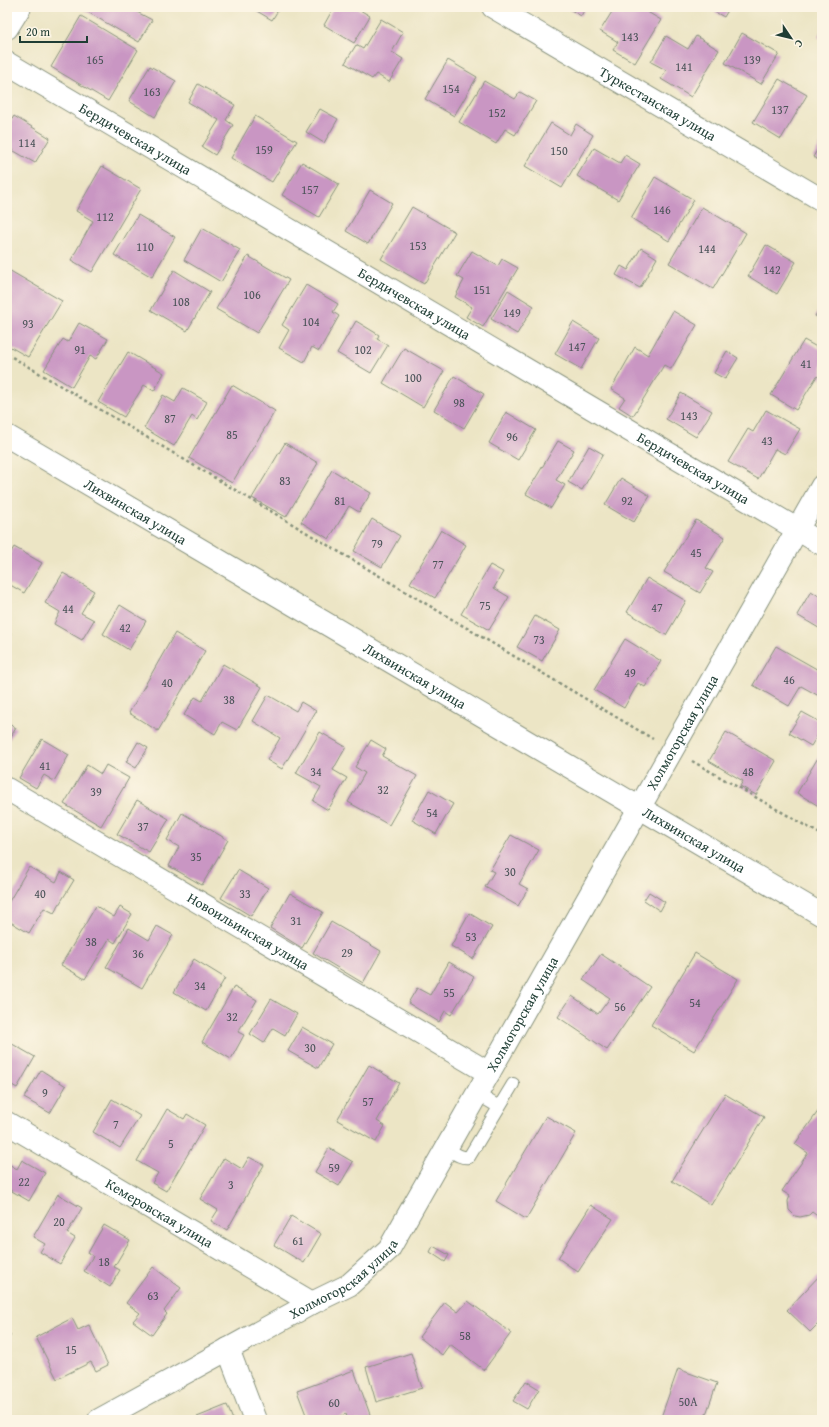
<svg xmlns="http://www.w3.org/2000/svg" width="829" height="1427" font-family="'Gentium Book Plus',serif">
<rect width="100%" height="100%" fill="#fcf5e5"/>
<filter id="ink" filterUnits="userSpaceOnUse"><feTurbulence type="fractalNoise" baseFrequency=".025" numOctaves="2"/><feDisplacementMap in="SourceGraphic" scale="8" xChannelSelector="R" yChannelSelector="G"/><feConvolveMatrix kernelMatrix="1 2 1 2 8 2 1 2 1" color-interpolation-filters="sRGB"/></filter>
<filter id="wash" filterUnits="userSpaceOnUse"><feTurbulence type="fractalNoise" baseFrequency=".012" numOctaves="4" result="noise"/><feDisplacementMap in="SourceGraphic" scale="16" xChannelSelector="R" yChannelSelector="G"/><feGaussianBlur stdDeviation="0.9" result="paint"/><feColorMatrix in="noise" values="0 0 0 0 0 0 0 0 0 0 0 0 0 0 0 0 0 1.4 0 .05"/><feComposite in="paint" operator="in"/></filter>
<g filter="url(#wash)">
<rect width="100%" height="100%" fill="#ece5c5"/>
<g id="blocks">
<g fill="#c996c3">
<polygon points="79,7 140,7 137,12 152,20 139,42"/>
<polygon points="250,7 280,7 272,20"/>
<polygon points="334,7 355,7 370,16 354,43 324,25"/>
<polygon points="566,7 586,7 581,16"/>
<polygon points="615,7 639,7 661,20 635,63 613,50 618,42 600,31"/>
<polygon points="706,7 730,7 724,17"/>
<polygon points="81,16 138,50 108,101 51,67"/>
<polygon points="381,19 403,32 392,52 403,59 389,82 376,74 372,79 345,63 356,45 363,49"/>
<polygon points="822,29 822,39 818,37"/>
<polygon points="742,33 779,54 761,84 725,63"/>
<polygon points="666,36 688,49 696,36 719,50 691,97 661,79 666,70 651,62"/>
<polygon points="448,60 477,77 454,116 425,99"/>
<polygon points="150,66 176,81 155,117 129,101"/>
<polygon points="779,79 807,95 781,139 753,122"/>
<polygon points="484,81 515,99 520,92 536,101 515,135 505,129 496,144 459,122"/>
<polygon points="198,84 235,105 226,120 233,125 215,155 202,147 219,120 188,102"/>
<polygon points="320,109 338,119 324,143 306,132"/>
<polygon points="14,116 50,138 35,163 7,147 7,127"/>
<polygon points="255,116 297,141 272,182 231,158"/>
<polygon points="551,123 570,135 576,124 593,135 562,188 525,166"/>
<polygon points="822,142 822,162 813,157"/>
<polygon points="594,148 620,163 625,155 640,164 618,200 577,176"/>
<polygon points="302,162 339,184 319,217 282,195"/>
<polygon points="102,166 141,189 92,272 71,260 93,221 76,211"/>
<polygon points="655,177 694,200 669,241 631,218"/>
<polygon points="370,190 392,203 368,244 346,231"/>
<polygon points="412,207 455,232 424,284 381,259"/>
<polygon points="702,207 746,233 713,289 669,263"/>
<polygon points="138,215 175,237 152,277 114,255"/>
<polygon points="202,228 240,250 221,282 184,260"/>
<polygon points="766,245 796,262 777,294 748,276"/>
<polygon points="641,248 657,258 640,288 616,275 621,266 628,270"/>
<polygon points="472,251 498,266 502,259 518,268 483,327 466,317 472,307 455,297 464,280 457,276"/>
<polygon points="248,256 289,280 257,333 216,309"/>
<polygon points="7,269 62,301 28,357 7,345"/>
<polygon points="174,270 210,292 187,331 151,310"/>
<polygon points="306,285 338,304 333,312 339,316 319,351 312,347 304,362 279,348 289,330 282,325"/>
<polygon points="508,290 534,306 517,334 491,319"/>
<polygon points="822,305 822,320 815,316"/>
<polygon points="673,311 697,325 671,369 664,365 633,416 619,407 625,398 611,389 635,347 648,355"/>
<polygon points="356,321 379,335 377,339 388,345 371,373 337,353"/>
<polygon points="573,322 599,338 581,369 555,354"/>
<polygon points="79,323 108,339 96,359 90,356 72,387 44,370 63,339 68,342"/>
<polygon points="804,340 822,350 822,380 817,376 796,410 771,395"/>
<polygon points="404,348 444,371 423,407 383,383"/>
<polygon points="727,351 738,358 725,379 714,373"/>
<polygon points="128,352 164,373 154,391 144,385 124,417 98,402"/>
<polygon points="454,376 484,394 464,428 434,410"/>
<polygon points="232,385 275,411 232,483 189,458"/>
<polygon points="183,388 207,402 197,420 192,416 174,446 144,428 163,395 175,402"/>
<polygon points="681,393 712,411 696,437 666,419"/>
<polygon points="766,410 800,429 785,454 775,449 758,479 728,462 748,429 753,432"/>
<polygon points="506,412 536,430 518,460 489,443"/>
<polygon points="558,441 574,450 556,480 565,485 551,508 526,494"/>
<polygon points="285,443 318,463 286,517 252,498"/>
<polygon points="589,446 603,454 582,490 568,482"/>
<polygon points="332,470 371,493 359,512 349,506 329,539 301,522"/>
<polygon points="621,478 650,496 634,522 605,505"/>
<polygon points="372,519 400,536 382,567 354,551"/>
<polygon points="696,520 725,537 706,568 713,572 700,593 664,572"/>
<polygon points="441,530 466,545 435,598 410,583"/>
<polygon points="14,547 42,563 24,593 7,583 7,559"/>
<polygon points="490,565 503,572 494,588 509,597 489,630 461,614"/>
<polygon points="63,573 94,591 81,613 94,620 82,640 54,624 60,612 45,603"/>
<polygon points="647,578 686,601 666,635 627,612"/>
<polygon points="811,591 822,598 822,630 797,615"/>
<polygon points="120,605 146,621 129,650 103,634"/>
<polygon points="535,616 560,630 542,661 517,647"/>
<polygon points="7,631 11,633 7,640"/>
<polygon points="175,633 205,651 158,731 129,713"/>
<polygon points="625,639 661,661 645,687 638,683 624,708 594,690"/>
<polygon points="776,646 822,672 822,691 819,696 801,686 789,706 753,685"/>
<polygon points="223,664 262,687 237,730 222,722 215,734 184,715 195,697 202,701"/>
<polygon points="268,695 296,711 301,702 316,711 282,769 267,760 280,738 253,721"/>
<polygon points="802,712 822,723 822,728 811,746 789,733"/>
<polygon points="7,723 16,728 7,743"/>
<polygon points="320,732 346,747 333,770 347,778 328,810 313,801 321,787 296,773"/>
<polygon points="726,732 776,761 756,795 740,786 743,781 709,761"/>
<polygon points="42,739 69,755 54,781 44,775 36,788 19,778"/>
<polygon points="371,740 386,749 382,756 417,776 389,825 348,802 365,773 355,767"/>
<polygon points="138,742 148,748 136,768 126,762"/>
<polygon points="822,751 822,808 797,793"/>
<polygon points="87,765 101,774 106,765 129,778 101,826 64,804"/>
<polygon points="429,790 453,804 436,834 412,820"/>
<polygon points="137,800 169,819 149,852 117,834"/>
<polygon points="182,813 228,840 202,885 169,866 179,847 167,840"/>
<polygon points="511,835 539,850 519,884 528,889 518,906 485,887 494,872 490,870"/>
<polygon points="29,867 56,882 61,872 74,880 54,913 44,908 29,933 7,920 7,905"/>
<polygon points="238,870 268,888 251,916 221,898"/>
<polygon points="649,892 665,902 660,911 644,900"/>
<polygon points="290,893 323,912 302,948 270,928"/>
<polygon points="96,906 114,917 120,907 132,914 115,943 109,939 85,979 61,965"/>
<polygon points="469,913 492,927 473,959 451,946"/>
<polygon points="331,922 381,951 363,983 313,953"/>
<polygon points="157,926 173,935 142,988 106,967 129,928 149,940"/>
<polygon points="695,953 738,979 694,1051 651,1025"/>
<polygon points="601,954 650,987 607,1050 558,1017 572,996 598,1014 610,998 583,980"/>
<polygon points="194,959 225,978 206,1011 174,992"/>
<polygon points="449,962 474,977 451,1015 445,1011 439,1022 408,1003 417,988 430,995"/>
<polygon points="234,987 257,1000 238,1032 244,1035 231,1059 202,1042"/>
<polygon points="271,999 297,1014 285,1035 273,1028 264,1043 250,1034"/>
<polygon points="302,1027 332,1044 318,1068 288,1051"/>
<polygon points="7,1041 35,1057 17,1088 7,1082"/>
<polygon points="369,1065 399,1083 377,1121 385,1126 376,1142 337,1120"/>
<polygon points="41,1070 66,1086 50,1113 24,1098"/>
<polygon points="725,1094 764,1117 711,1205 672,1181"/>
<polygon points="112,1099 140,1116 120,1148 93,1132"/>
<polygon points="167,1109 184,1119 187,1114 205,1125 166,1191 152,1183 158,1173 137,1161"/>
<polygon points="819,1110 822,1111 822,1214 820,1218 812,1212 809,1215 800,1217 795,1216 789,1210 788,1201 790,1196 782,1191 808,1153 795,1144"/>
<polygon points="546,1116 576,1133 526,1219 496,1201"/>
<polygon points="329,1148 353,1162 339,1186 315,1172"/>
<polygon points="249,1157 264,1165 227,1230 211,1221 218,1210 200,1199 224,1158 242,1169"/>
<polygon points="22,1160 45,1173 29,1201 10,1190 7,1195 7,1163 17,1169"/>
<polygon points="58,1194 82,1208 67,1233 75,1238 60,1264 40,1252 45,1244 33,1237"/>
<polygon points="591,1205 613,1219 578,1272 558,1258"/>
<polygon points="291,1216 321,1234 304,1263 274,1245"/>
<polygon points="104,1225 130,1240 114,1267 120,1270 110,1287 84,1271 93,1256 88,1253"/>
<polygon points="433,1246 449,1255 445,1262 430,1252"/>
<polygon points="153,1267 181,1288 164,1311 167,1314 152,1335 133,1321 140,1313 126,1303"/>
<polygon points="822,1273 822,1320 810,1332 787,1310"/>
<polygon points="468,1301 511,1333 484,1370 450,1344 442,1355 419,1337 445,1302 458,1312"/>
<polygon points="72,1318 78,1330 89,1325 108,1365 96,1371 91,1362 57,1379 36,1337"/>
<polygon points="7,1333 11,1335 7,1341"/>
<polygon points="411,1353 422,1388 376,1402 366,1367"/>
<polygon points="678,1369 717,1383 704,1420 660,1420"/>
<polygon points="354,1370 372,1420 348,1420 346,1414 330,1420 308,1420 297,1391"/>
<polygon points="526,1381 539,1389 527,1409 513,1401"/>
<polygon points="227,1405 233,1420 198,1420 197,1417"/>
</g>
</g>
</g>
<g filter="url(#ink)">
<use href="#blocks" fill-opacity="0" stroke="#86917c" stroke-width="1"/>
<g fill="none" stroke-linecap="round" stroke-linejoin="round">
<g stroke="#86917c" stroke-width="14">
<g id="lane">
<polyline points="477,1094 499,1107"/>
<path d="M446 1148C453 1152 461 1159 469 1157L513 1084"/>
</g>
</g>
<g stroke="#86917c" stroke-width="24">
<g id="street">
<path id="s1" d="M493 7 822 200"/>
<polyline points="7,28 20,7"/>
<path id="s2" d="M7 63 822 544"/>
<path id="s3" d="M7 789 489 1073"/>
<path id="s4" d="M7 1123 312 1303"/>
<polyline points="228,1349 255,1420"/>
<path id="s5" d="M99 1420 312 1303 349 1285 389 1249 822 486"/>
</g>
</g>
<g stroke="#86917c" stroke-width="24">
<g id="secondary">
<path id="s6" d="M7 436 822 915"/>
</g>
</g>
<g stroke="#86917c" stroke-width="2.5" stroke-dasharray="3 3" stroke-linecap="butt">
<polyline points="7,354 653,739"/>
<polyline points="692,761 822,835"/>
</g>
<use href="#lane" stroke="#fff" stroke-width="12"/>
<use href="#street" stroke="#fff" stroke-width="22"/>
<use href="#secondary" stroke="#fff" stroke-width="22"/>
</g>
</g>
<g text-anchor="middle" dominant-baseline="central" stroke-width="3" stroke-linejoin="round" paint-order="stroke">
<g font-size="12" fill="#4a5358">
<text x="630" y="36">143</text>
<text x="95" y="59">165</text>
<text x="752" y="59">139</text>
<text x="684" y="66">141</text>
<text x="451" y="88">154</text>
<text x="152" y="91">163</text>
<text x="780" y="109">137</text>
<text x="497" y="112">152</text>
<text x="27" y="142">114</text>
<text x="264" y="149">159</text>
<text x="559" y="150">150</text>
<text x="310" y="189">157</text>
<text x="662" y="209">146</text>
<text x="105" y="216">112</text>
<text x="418" y="245">153</text>
<text x="145" y="246">110</text>
<text x="707" y="248">144</text>
<text x="772" y="269">142</text>
<text x="482" y="289">151</text>
<text x="252" y="294">106</text>
<text x="181" y="301">108</text>
<text x="512" y="312">149</text>
<text x="311" y="321">104</text>
<text x="28" y="323">93</text>
<text x="577" y="346">147</text>
<text x="80" y="349">91</text>
<text x="363" y="349">102</text>
<text x="806" y="363">41</text>
<text x="413" y="377">100</text>
<text x="459" y="402">98</text>
<text x="689" y="415">143</text>
<text x="170" y="418">87</text>
<text x="232" y="434">85</text>
<text x="512" y="436">96</text>
<text x="767" y="440">43</text>
<text x="285" y="480">83</text>
<text x="340" y="500">81</text>
<text x="627" y="500">92</text>
<text x="377" y="543">79</text>
<text x="696" y="552">45</text>
<text x="438" y="564">77</text>
<text x="485" y="605">75</text>
<text x="657" y="607">47</text>
<text x="68" y="608">44</text>
<text x="125" y="627">42</text>
<text x="539" y="639">73</text>
<text x="630" y="672">49</text>
<text x="789" y="679">46</text>
<text x="167" y="682">40</text>
<text x="229" y="699">38</text>
<text x="45" y="765">41</text>
<text x="316" y="771">34</text>
<text x="748" y="771">48</text>
<text x="383" y="789">32</text>
<text x="96" y="791">39</text>
<text x="432" y="812">54</text>
<text x="143" y="826">37</text>
<text x="196" y="856">35</text>
<text x="510" y="871">30</text>
<text x="40" y="893">40</text>
<text x="245" y="893">33</text>
<text x="296" y="920">31</text>
<text x="471" y="936">53</text>
<text x="91" y="941">38</text>
<text x="347" y="952">29</text>
<text x="138" y="953">36</text>
<text x="200" y="985">34</text>
<text x="449" y="992">55</text>
<text x="695" y="1002">54</text>
<text x="620" y="1006">56</text>
<text x="232" y="1016">32</text>
<text x="310" y="1047">30</text>
<text x="45" y="1092">9</text>
<text x="368" y="1101">57</text>
<text x="116" y="1124">7</text>
<text x="171" y="1143">5</text>
<text x="334" y="1167">59</text>
<text x="24" y="1181">22</text>
<text x="231" y="1184">3</text>
<text x="59" y="1221">20</text>
<text x="298" y="1240">61</text>
<text x="104" y="1261">18</text>
<text x="153" y="1295">63</text>
<text x="465" y="1335">58</text>
<text x="71" y="1349">15</text>
<text x="688" y="1401">50А</text>
<text x="334" y="1402">60</text>
</g>
<g font-size="14" fill="#1f3d34" stroke="#fcf5e5">
<text stroke="none"><textPath href="#s1" startOffset="191">Туркестанская улица</textPath></text>
<text stroke="none"><textPath href="#s2" startOffset="149">Бердичевская улица</textPath></text>
<text stroke="none"><textPath href="#s2" startOffset="473">Бердичевская улица</textPath></text>
<text stroke="none"><textPath href="#s2" startOffset="797">Бердичевская улица</textPath></text>
<text stroke="none"><textPath href="#s6" startOffset="149">Лихвинская улица</textPath></text>
<text stroke="none"><textPath href="#s6" startOffset="473">Лихвинская улица</textPath></text>
<text stroke="none"><textPath href="#s5" startOffset="932">Холмогорская улица</textPath></text>
<text stroke="none"><textPath href="#s6" startOffset="797">Лихвинская улица</textPath></text>
<text stroke="none"><textPath href="#s3" startOffset="280">Новоильинская улица</textPath></text>
<text stroke="none"><textPath href="#s5" startOffset="608">Холмогорская улица</textPath></text>
<text stroke="none"><textPath href="#s4" startOffset="177">Кемеровская улица</textPath></text>
<text stroke="none"><textPath href="#s5" startOffset="283">Холмогорская улица</textPath></text>
</g>
</g>
<rect width="829" height="1427" fill="none" stroke="#fcf5e5" stroke-width="24"/>
<g transform="translate(791 38) rotate(125)" stroke="#fcf5e5" stroke-width="3" paint-order="stroke">
<path d="M0-3L7 15L0 10L-7 15Z" fill="#1f3d34"/>
<text y="-6" font-size="11" font-weight="bold" text-anchor="middle" fill="#1f3d34">С</text>
</g>
<path d="M20 36v6h67v-6" fill="none" stroke="#1f3d34" stroke-width="2"/>
<text x="26" y="36" font-size="12" fill="#1f3d34" stroke="#fcf5e5" stroke-width="3" paint-order="stroke">20 m</text>
</svg>
